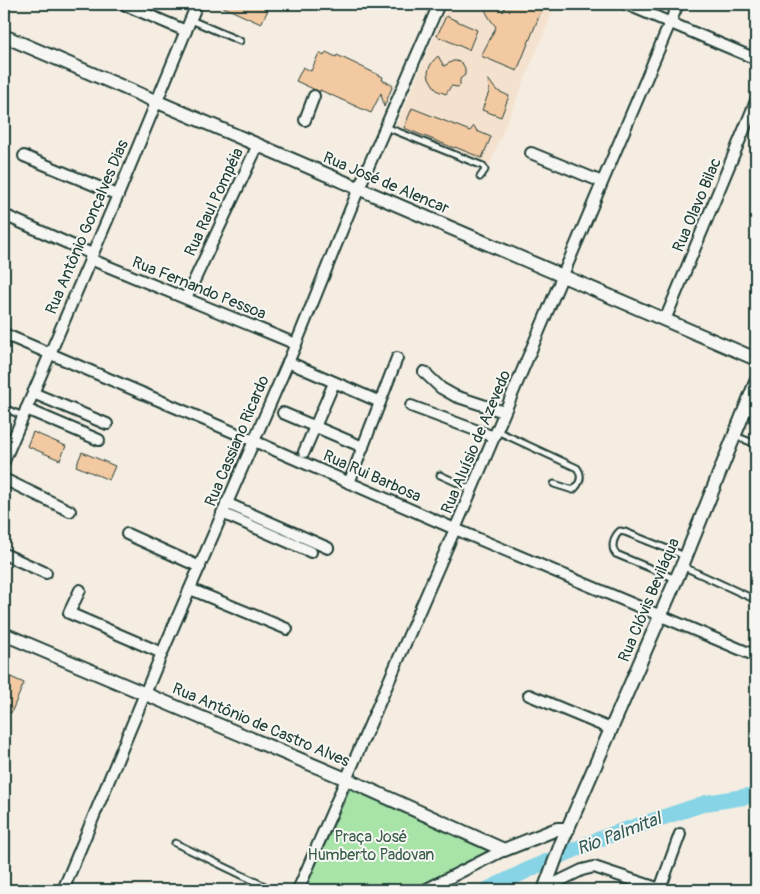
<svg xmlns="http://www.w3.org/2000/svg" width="760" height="894" font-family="Pangolin,sans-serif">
<rect width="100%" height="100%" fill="#f5ede2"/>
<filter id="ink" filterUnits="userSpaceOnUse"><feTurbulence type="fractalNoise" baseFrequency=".02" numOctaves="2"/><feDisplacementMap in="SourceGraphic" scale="10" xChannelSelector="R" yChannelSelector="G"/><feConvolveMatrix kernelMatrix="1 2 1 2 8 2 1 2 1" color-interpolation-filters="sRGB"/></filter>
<g filter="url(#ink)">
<polygon fill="#f4e2cf" points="448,4 556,4 489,166 396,126"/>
<polygon fill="#a8e3a8" stroke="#64906e" points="350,789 487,851 410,890 305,890"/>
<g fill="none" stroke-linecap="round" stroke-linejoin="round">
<polyline stroke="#87d4e6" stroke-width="16" points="487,890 534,867 607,836 706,803 756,795"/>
</g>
<g fill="#f3c9a2" stroke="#1f3d34">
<polygon points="217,4 255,4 268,10 261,24"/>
<polygon points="486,4 495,4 503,12 506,4 544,4 517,71 481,56 496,27 490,19 486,12"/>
<polygon points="446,16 477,30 469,50 437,36"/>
<polygon points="326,52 336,57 337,55 383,77 382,80 393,85 384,107 381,93 371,113 320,90 320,92 296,81 303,67 311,71 319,53 324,56"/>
<polygon points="438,56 444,66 453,61 456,61 462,63 465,68 465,75 460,79 460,85 458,87 451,86 446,94 438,91 435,88 429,78 428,72 430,66 433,61"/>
<polygon points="488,79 496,90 509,96 501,117 482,110 489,92"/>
<polygon points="412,108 470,131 474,126 477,131 491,137 482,158 455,147 454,148 404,128"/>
<polygon points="33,432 66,446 60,460 27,446"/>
<polygon points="82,452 115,466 109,480 76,466"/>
<polygon points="4,674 24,683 11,713 4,710"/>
</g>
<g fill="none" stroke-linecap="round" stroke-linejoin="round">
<g stroke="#1f3d34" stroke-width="9">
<g id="service">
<polyline points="191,20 240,41"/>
<polyline points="386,127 483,166 485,170 480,177"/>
<polyline points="4,408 23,416"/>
<path d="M497 431 577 468C583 476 580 484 573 490L554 484"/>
<polyline points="735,436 756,444"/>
<polyline points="440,475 471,489"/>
<polyline points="682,566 756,600"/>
<path d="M676 579 616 554C610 547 614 536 620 531L625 532 685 556"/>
<polyline points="175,843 273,890"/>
</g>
</g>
<g stroke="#1f3d34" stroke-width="14">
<g id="minor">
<polyline points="123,4 186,31"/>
<polyline points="626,4 756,59"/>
<polyline points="305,120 314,96"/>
<polyline points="531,153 602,182"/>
<polyline points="24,156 118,195"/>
<polyline points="4,215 92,254"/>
<polyline points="90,259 296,344"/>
<polyline points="186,298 258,145"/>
<polyline points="665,320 756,101"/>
<polyline points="4,334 254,441 455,529 756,656"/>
<polyline points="288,362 380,402"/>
<polyline points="424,372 441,388 455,396 504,412"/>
<polyline points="33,393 107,424"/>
<polyline points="411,406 494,437"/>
<polyline points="26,409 99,440"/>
<polyline points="283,413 363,447"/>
<polyline points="304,452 334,383"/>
<polyline points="4,461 118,195 197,4"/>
<polyline points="4,479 70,511"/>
<polyline points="349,483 397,358"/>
<polyline points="226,503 328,548"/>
<polyline points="222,513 311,552"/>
<polyline points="127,534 200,567"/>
<polyline points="4,554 46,573"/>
<polyline points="190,589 287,629"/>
<polyline points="80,590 69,613 162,653"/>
<polyline points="529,695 611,729"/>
<polyline points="545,888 582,870 594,867 663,890"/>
<polyline points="660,889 680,834"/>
<polyline points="63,890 162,653 296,344 359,188 439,4"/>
<polyline points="298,890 455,529 678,4"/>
<polyline points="425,890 504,850"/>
</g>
</g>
<g stroke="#1f3d34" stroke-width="16">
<g id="tertiary">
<polyline points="4,36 756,359"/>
<polyline points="4,634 346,779 504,850 557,829 568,829"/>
<polyline points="544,890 561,844 682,566 756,382"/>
</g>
</g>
<use href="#service" stroke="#f6f6f2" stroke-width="5"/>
<use href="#minor" stroke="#f6f6f2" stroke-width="10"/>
<use href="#tertiary" stroke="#f6f6f2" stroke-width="12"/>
</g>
</g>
<g text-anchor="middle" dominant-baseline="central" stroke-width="4" stroke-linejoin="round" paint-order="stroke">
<g font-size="16" fill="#1f3d34" stroke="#f6f6f2">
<text transform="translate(386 183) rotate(23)">Rua José de Alencar</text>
<text transform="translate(214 202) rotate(-65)">Rua Raul Pompéia</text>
<text transform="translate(697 205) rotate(-67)">Rua Olavo Bilac</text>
<text transform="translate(87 227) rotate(-67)">Rua Antônio Gonçalves Dias</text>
<text transform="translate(199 288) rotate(22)">Rua Fernando Pessoa</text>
<text transform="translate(237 441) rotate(-67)">Rua Cassiano Ricardo</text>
<text transform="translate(476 442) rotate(-67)">Rua Aluísio de Azevedo</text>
<text transform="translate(372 476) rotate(24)">Rua Rui Barbosa</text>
<text transform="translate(649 600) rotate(-67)">Rua Clóvis Beviláqua</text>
<text transform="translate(261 725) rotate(23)">Rua Antônio de Castro Alves</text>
</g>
<g font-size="16" fill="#3a5e4b" stroke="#f6f6f2">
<text x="371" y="837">Praça José<tspan x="371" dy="18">Humberto Padovan</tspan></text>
</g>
<g font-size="18" font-style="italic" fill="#345b58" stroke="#f6f6f2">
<text transform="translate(619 834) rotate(-21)">Rio Palmital</text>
</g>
</g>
<rect width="760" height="894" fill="none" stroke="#f6f6f2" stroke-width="20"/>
<rect x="10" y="10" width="740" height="874" fill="none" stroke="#1f3d34" stroke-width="2" filter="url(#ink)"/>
</svg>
